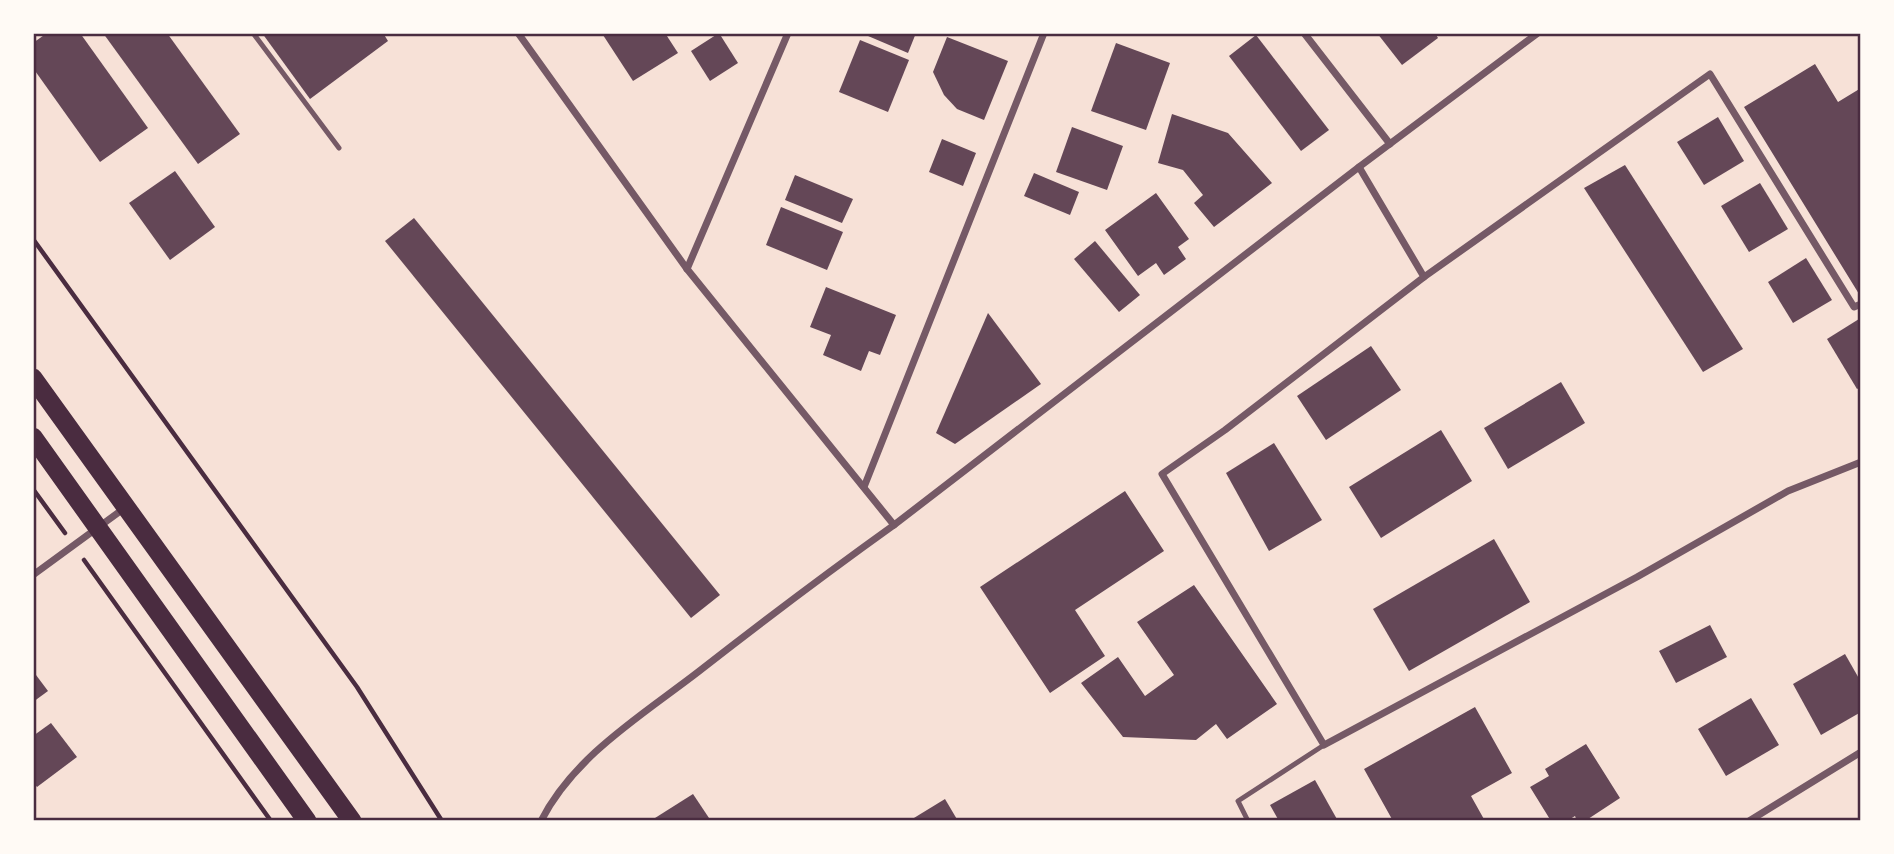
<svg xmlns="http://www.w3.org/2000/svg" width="1894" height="854" font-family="'Exo 2',sans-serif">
<rect width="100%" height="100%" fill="#f7e1d7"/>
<g fill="#644757">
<polygon points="47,33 80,33 148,128 100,162 33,68 33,43"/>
<polygon points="103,33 167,33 240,134 198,164"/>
<polygon points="262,33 383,33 388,41 310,99"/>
<polygon points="607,33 665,33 678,53 633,81 603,35"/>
<polygon points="719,33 738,63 710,81 691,51"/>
<polygon points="861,33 916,33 908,53"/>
<polygon points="1377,33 1435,33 1438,38 1402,65"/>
<polygon points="1256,35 1329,130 1301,151 1229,56"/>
<polygon points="947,37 1008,61 984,120 957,109 944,95 933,72"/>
<polygon points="860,40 909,60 888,112 839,92"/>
<polygon points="1116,43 1170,63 1146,130 1091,111"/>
<polygon points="1815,64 1838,102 1861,88 1861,293 1859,294 1744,107"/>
<polygon points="1172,114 1228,133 1272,183 1214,227 1194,203 1203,195 1183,170 1158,163"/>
<polygon points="1718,117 1744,161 1704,185 1677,142"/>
<polygon points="1072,127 1123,146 1107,190 1056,172"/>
<polygon points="942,139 976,153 963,186 929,172"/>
<polygon points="1625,165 1743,349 1703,372 1584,188"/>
<polygon points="175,171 215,227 170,260 129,203"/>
<polygon points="1034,173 1079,192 1070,215 1024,196"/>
<polygon points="795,175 853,199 842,223 785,200"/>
<polygon points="1760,183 1788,229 1749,252 1721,206"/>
<polygon points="1156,193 1189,239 1178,247 1186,259 1164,275 1156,263 1138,276 1105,230"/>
<polygon points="781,207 843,232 827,270 766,245"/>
<polygon points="414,218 720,595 691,618 385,241"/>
<polygon points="1095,241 1140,295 1119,312 1074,259"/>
<polygon points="1806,258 1832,300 1793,323 1768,282"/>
<polygon points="826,287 896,315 880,355 869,351 861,371 823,355 831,335 810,327"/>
<polygon points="988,313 1041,384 955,444 936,433"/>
<polygon points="1859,319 1861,387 1857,389 1827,339"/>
<polygon points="1371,346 1401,390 1326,440 1297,396"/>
<polygon points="1561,382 1585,423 1508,469 1484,428"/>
<polygon points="1441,430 1472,481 1381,538 1349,487"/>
<polygon points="1274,443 1322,520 1269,551 1226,473"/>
<polygon points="1125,491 1164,551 1075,610 1105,656 1050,693 980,587"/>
<polygon points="1494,539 1530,602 1409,671 1373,609"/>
<polygon points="1194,585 1277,704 1227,739 1216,724 1196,740 1123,737 1081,683 1118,657 1145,696 1174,675 1137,622"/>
<polygon points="1710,625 1727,657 1676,683 1659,651"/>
<polygon points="1845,654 1861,682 1861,712 1821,735 1793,684"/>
<polygon points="33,671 48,691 33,702"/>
<polygon points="1751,698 1779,745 1726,776 1698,729"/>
<polygon points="1475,707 1512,773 1471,796 1485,821 1393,821 1364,769"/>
<polygon points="51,723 77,757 37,787 33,782 33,736"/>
<polygon points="1586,744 1620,798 1585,821 1577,821 1575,816 1567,821 1551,821 1530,787 1549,776 1545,769"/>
<polygon points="1315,780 1338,821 1279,821 1270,805"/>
<polygon points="693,794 711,821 657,821 655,818"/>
<polygon points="945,799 958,821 909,821"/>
</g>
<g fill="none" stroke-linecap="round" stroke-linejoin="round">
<g stroke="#4a2c40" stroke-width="4.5">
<polyline points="33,239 357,687 442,821"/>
<polyline points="33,489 65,533"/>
<polyline points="84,560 271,821"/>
</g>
<g stroke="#755966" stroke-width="5">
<polyline points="253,33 339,148"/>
<polyline points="1248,821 1238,801 1324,745"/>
</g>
<g stroke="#755966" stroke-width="7">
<polyline points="518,33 687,269 894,525"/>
<polyline points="1304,33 1390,144"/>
<polyline points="1359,167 1424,277 1225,430 1162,474 1324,745 1637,577 1788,491 1861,462"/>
<polyline points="687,269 788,33"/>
<polyline points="1424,277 1710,74 1854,307 1861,304"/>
<polyline points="864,487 1044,33"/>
<polyline points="33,575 126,507"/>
<path d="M541 821C574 756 641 716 698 672 762 622 827 573 894 525L1359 167 1538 33"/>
<polyline points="1749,821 1861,752"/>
</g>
<g stroke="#4a2c40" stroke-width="19">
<polyline points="33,378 352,821"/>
<polyline points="33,437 307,821"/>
</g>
</g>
<rect width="1894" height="854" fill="none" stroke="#fffaf5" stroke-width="70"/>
<rect x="35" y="35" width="1824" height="784" fill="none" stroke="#4a2c40" stroke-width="2.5"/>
</svg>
